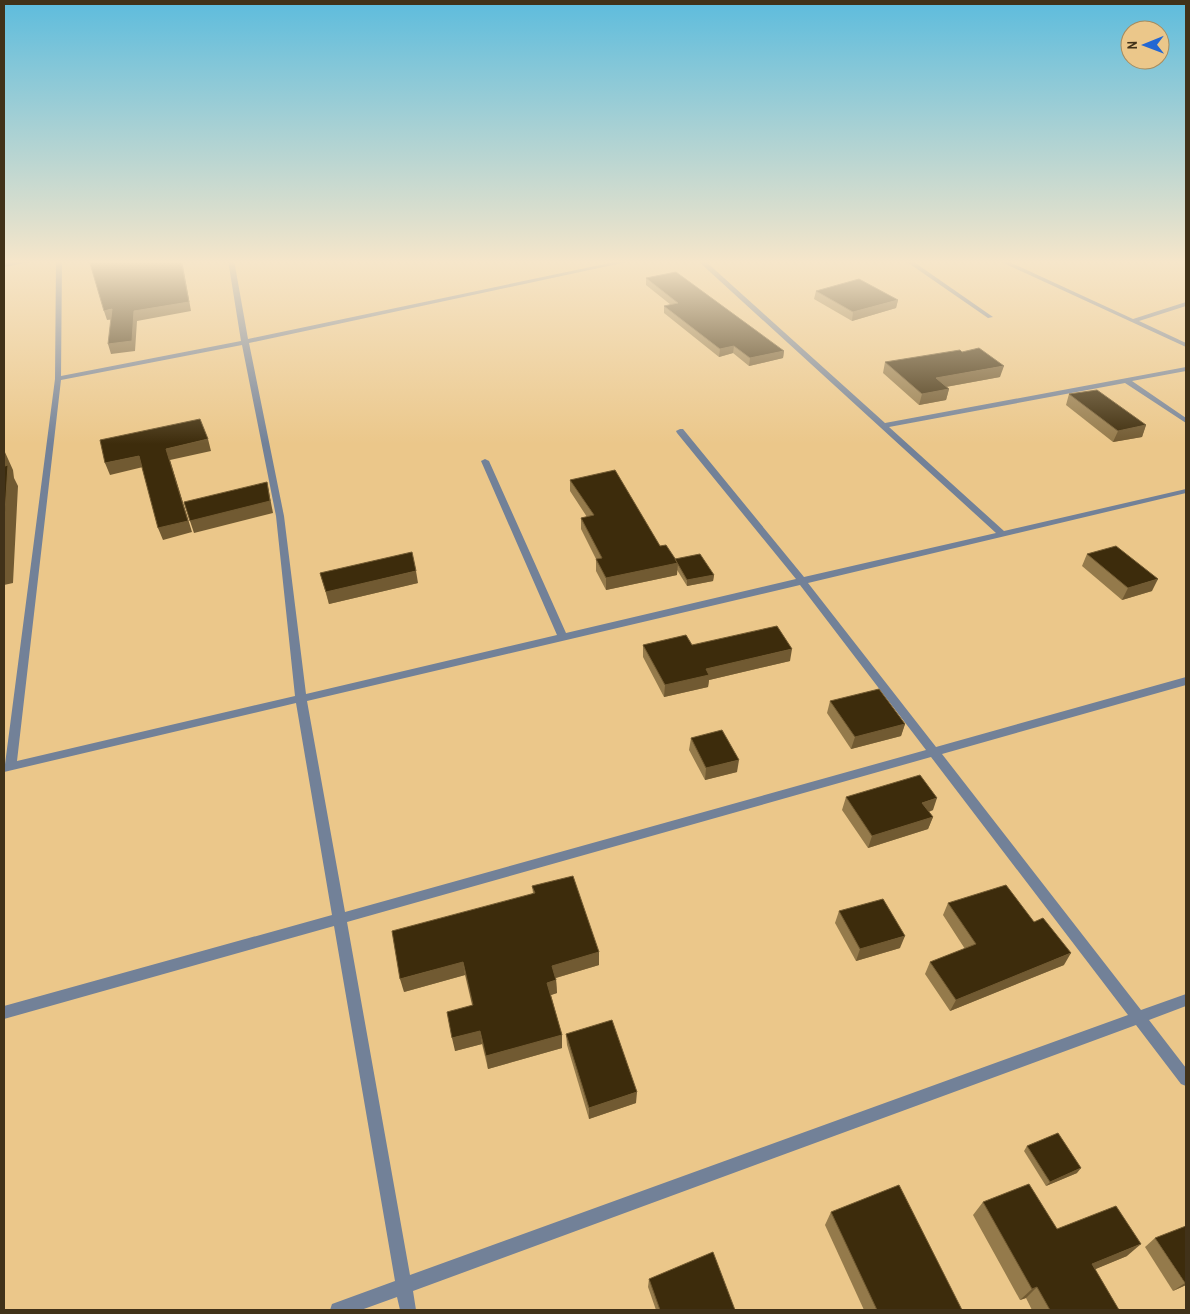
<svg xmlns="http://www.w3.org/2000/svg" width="1190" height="1314" font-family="'Archivo Narrow',sans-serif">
<rect width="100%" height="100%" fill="#ebc78a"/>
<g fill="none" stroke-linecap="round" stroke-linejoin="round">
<g fill="#728198" fill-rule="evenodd">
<polygon points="25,260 41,260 4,267 4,263"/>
<path d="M56 260H62L61 376 241 341 228 260H234L248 339 624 260H636L249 343 284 516 306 694 557 635 481 461 485 459 489 461 566 633 796 579 677 433 676 431 680 429H683L804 577 996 533 697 260H704L885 423 1186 367V371L1132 381 1186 418V423L1125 383 889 427 1004 531 1186 489V493L808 583 936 747 1186 677V685L942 754 1141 1010 1186 994V1006L1149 1020 1186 1068V1086L1181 1084 1136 1025 413 1291 416 1310H400L397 1297 361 1310H330L332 1304 395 1281 334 926 4 1019V1006L332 915 296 703 4 772 55 379ZM242 345 276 516 295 696 17 761 61 380ZM800 585 926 750 345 912 307 701ZM931 757 1128 1015 410 1275 347 922Z"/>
<polygon points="904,260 911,260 993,317 988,318"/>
<polygon points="997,260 1005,260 1133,319 1186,302 1186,306 1139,321 1186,343 1186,347"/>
</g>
</g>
<g fill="#947a4b">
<polygon points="646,278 784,351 783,358 749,366 733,353 719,357 664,313 664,306 671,305 646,285"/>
<polygon points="816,291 898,300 896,308 852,321 814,299"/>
<polygon points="885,362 1000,377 946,387 949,389 946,400 919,405 883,373"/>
<polygon points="1069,394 1146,425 1142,437 1113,442 1066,405"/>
<polygon points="570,480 660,546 675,559 714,575 713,581 687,586 677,570 677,575 606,590 596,571 596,559 581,529 581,518 587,517 570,491"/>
<polygon points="1087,554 1152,591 1122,600 1082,566"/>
<polygon points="320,573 418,583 329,604"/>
<polygon points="643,645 692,645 790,661 709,680 708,687 664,697 643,657"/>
<polygon points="830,701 905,724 901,736 851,749 827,713"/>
<polygon points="691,738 737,772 705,780 689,750"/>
<polygon points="846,797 933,810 929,812 933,817 928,829 868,848 842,810"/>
<polygon points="532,886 599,952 599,965 556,978 557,993 551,995 562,1035 562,1048 488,1069 482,1044 455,1051 472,1005 465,975 404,992 533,893"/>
<polygon points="948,903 1064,965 950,1011 925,974 930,962 965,949 943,915"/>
<polygon points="839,911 900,948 856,961 835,923"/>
<polygon points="566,1034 636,1103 589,1119 567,1045"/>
<polygon points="1027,1146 1077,1173 1046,1186 1024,1151"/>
<polygon points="983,1202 1057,1229 1127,1256 1095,1269 1119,1310 1032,1310 1026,1298 1020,1300 973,1215"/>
<polygon points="831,1212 962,1310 864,1310 825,1225"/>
<polygon points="1155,1238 1186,1285 1173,1291 1145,1247"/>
<polygon points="649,1279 735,1310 656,1310 648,1287"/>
</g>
<g fill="#715a32">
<polygon points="181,260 182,260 191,311 137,321 135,351 111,354 108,344 134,311"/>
<polygon points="898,300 896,308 852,321 853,312"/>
<polygon points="112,309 115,319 107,320 104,311"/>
<polygon points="734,346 733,353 719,357 720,349"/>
<polygon points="784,351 783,358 749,366 750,358"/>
<polygon points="1004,366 1000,377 934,389 936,378"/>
<polygon points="949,389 946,400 919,405 922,394"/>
<polygon points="1146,425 1142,437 1113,442 1118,431"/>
<polygon points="208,439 211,451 170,460 192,532 163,540 158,528 166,449"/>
<polygon points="4,450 13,470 14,478 18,486 13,583 4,585 5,466"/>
<polygon points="139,456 143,467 110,475 105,463"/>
<polygon points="267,482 273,513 194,533 190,521"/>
<polygon points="678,563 677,575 606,590 606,578"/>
<polygon points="416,571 418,583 329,604 326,592"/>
<polygon points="714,575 713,581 687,586 687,580"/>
<polygon points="1158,579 1152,591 1122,600 1128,588"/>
<polygon points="792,649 790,661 709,680 708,687 664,697 665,685 706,669"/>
<polygon points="905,724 901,736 851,749 855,737"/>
<polygon points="739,760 737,772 705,780 706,768"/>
<polygon points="937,798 933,810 918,815 922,803"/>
<polygon points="933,817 928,829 868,848 872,836"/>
<polygon points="905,936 900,948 856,961 860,949"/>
<polygon points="599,952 599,965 552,979 552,966"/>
<polygon points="1071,953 1064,965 950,1011 956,1000"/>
<polygon points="463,962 465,975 404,992 400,979"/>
<polygon points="556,980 557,993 548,996 547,983"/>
<polygon points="480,1031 482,1044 455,1051 452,1038"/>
<polygon points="562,1035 562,1048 488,1069 486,1056"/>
<polygon points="637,1092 636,1103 589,1119 589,1108"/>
<polygon points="1081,1168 1077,1173 1046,1186 1050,1182"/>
<polygon points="1141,1244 1127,1256 1079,1276 1092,1264"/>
<polygon points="1186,1282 1186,1285 1173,1291 1185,1283"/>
<polygon points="1037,1287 1026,1298 1020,1300 1032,1289"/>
</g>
<g fill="#3d2c0c" stroke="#715a32">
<polygon points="89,260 181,260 189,302 134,311 132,341 108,344 112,309 104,311"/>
<polygon points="676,272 784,351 750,358 734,346 720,349 664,306 678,303 646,278"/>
<polygon points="859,279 898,300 853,312 816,291"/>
<polygon points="979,348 1004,366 936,378 949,389 922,394 885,362 960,350 962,352"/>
<polygon points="1097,390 1146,425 1118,431 1069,394"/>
<polygon points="200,419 208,439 166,449 188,521 158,528 139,456 105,463 100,440"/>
<polygon points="4,454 5,466 8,465 4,528"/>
<polygon points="615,470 660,546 666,545 678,563 606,578 596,559 602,558 581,518 594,515 570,480"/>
<polygon points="267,482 270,501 190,521 184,502"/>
<polygon points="1116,546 1158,579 1128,588 1087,554"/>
<polygon points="412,552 416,571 326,592 320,573"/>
<polygon points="700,554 714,575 687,580 675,559"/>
<polygon points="777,626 792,649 706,669 709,675 665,685 643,645 686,635 692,645"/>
<polygon points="879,689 905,724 855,737 830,701"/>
<polygon points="722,730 739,760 706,768 691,738"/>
<polygon points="920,775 937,798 922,803 933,817 872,836 846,797"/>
<polygon points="573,876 599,952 552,966 556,980 547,983 562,1035 486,1056 480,1031 452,1038 447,1012 473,1005 463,962 400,979 392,931 535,893 532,886"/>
<polygon points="1006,885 1034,922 1043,918 1071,953 956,1000 930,962 976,944 948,903"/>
<polygon points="883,899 905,936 860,949 839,911"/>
<polygon points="612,1020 637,1092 589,1108 566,1034"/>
<polygon points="1058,1133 1081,1168 1050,1182 1027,1146"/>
<polygon points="1029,1184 1057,1229 1116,1206 1141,1244 1092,1264 1119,1310 1050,1310 1037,1287 1032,1289 983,1202"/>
<polygon points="899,1185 962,1310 877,1310 831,1212"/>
<polygon points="1186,1226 1186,1282 1185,1283 1155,1238"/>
<polygon points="713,1252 735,1310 660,1310 649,1279"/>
</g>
<linearGradient id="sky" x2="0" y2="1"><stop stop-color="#5dbcdd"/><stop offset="0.59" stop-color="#f6e6ca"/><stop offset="1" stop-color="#f6e6ca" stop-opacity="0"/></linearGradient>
<rect width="1190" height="444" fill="url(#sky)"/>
<rect width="1190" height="1314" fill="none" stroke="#413219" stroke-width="10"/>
<g transform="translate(1145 45) rotate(269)"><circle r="24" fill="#ebc78a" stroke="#a78b5d"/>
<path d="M0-4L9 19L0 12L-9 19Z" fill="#2367d3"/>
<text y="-8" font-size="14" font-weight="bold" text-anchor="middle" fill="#413219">N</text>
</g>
</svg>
